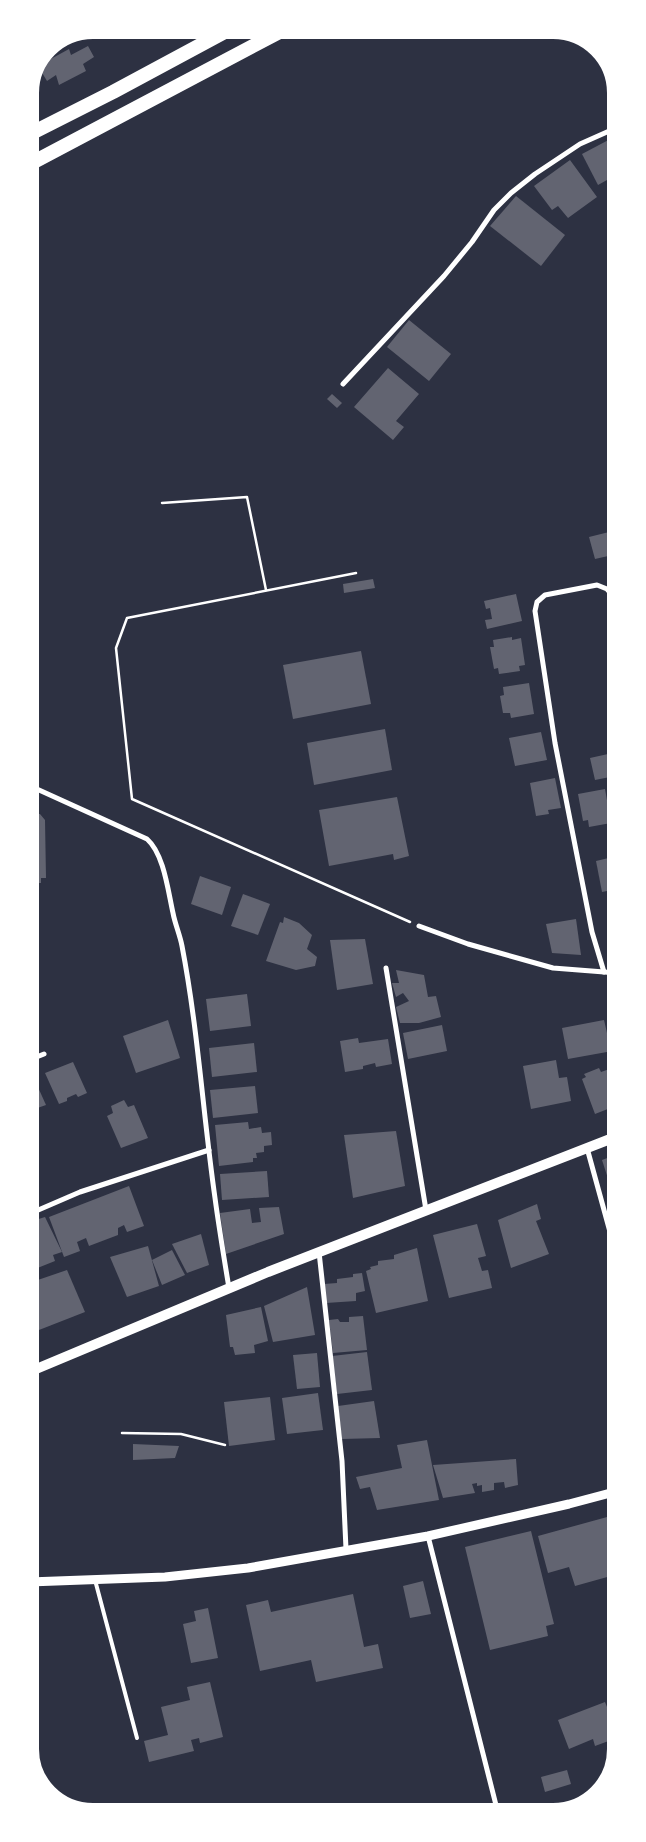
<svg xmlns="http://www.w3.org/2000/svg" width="646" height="1842" font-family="Ubuntu,sans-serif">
<rect width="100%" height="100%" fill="#2d3142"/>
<g fill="#626471">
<polygon points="359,28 405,28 363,37"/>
<polygon points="88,46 94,57 83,64 86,71 59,85 56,75 47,81 38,66 69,49 71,55"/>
<polygon points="616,136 616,175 598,185 582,154"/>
<polygon points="570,160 597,197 568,218 558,206 552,210 534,186"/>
<polygon points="516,196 565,235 541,266 490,226"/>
<polygon points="409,320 451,354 429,381 387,347"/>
<polygon points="388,368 419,394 396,421 404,427 393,440 354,407"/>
<polygon points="332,394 342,403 337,408 327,399"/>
<polygon points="617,530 617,554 595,559 589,537"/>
<polygon points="373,579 375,588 344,593 343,584"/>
<polygon points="516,594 522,621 487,629 485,620 492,619 490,608 486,609 484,601"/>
<polygon points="512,637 512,640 521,638 525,665 519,666 520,671 499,674 498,668 494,669 490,647 494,647 493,640"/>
<polygon points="361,651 371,704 293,719 283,665"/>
<polygon points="529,683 534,714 511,718 510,713 503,713 500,696 504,695 503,687"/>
<polygon points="385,729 392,770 314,785 307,743"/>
<polygon points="541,732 547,760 515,766 509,738"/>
<polygon points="617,752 617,778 611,780 610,777 595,780 590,758"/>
<polygon points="555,778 561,808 548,810 549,814 536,816 530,783"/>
<polygon points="605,789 611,823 589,827 588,820 583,821 578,794"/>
<polygon points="397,797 409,856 394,860 393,854 329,866 319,810"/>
<polygon points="29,814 40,814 45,820 46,878 41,878 41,883 29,883"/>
<polygon points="617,856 617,889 602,892 596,861"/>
<polygon points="200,876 231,887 222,915 191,904"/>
<polygon points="243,894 270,904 258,935 231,926"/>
<polygon points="617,911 617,933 615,933 610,913"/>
<polygon points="284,917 299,923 312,935 307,949 317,957 315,966 296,970 266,961 280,922 283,923"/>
<polygon points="576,919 581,955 552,953 546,924"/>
<polygon points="365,939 373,984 337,990 330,940"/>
<polygon points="396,970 424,975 428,997 436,996 441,1017 419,1023 400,1023 396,1007 409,1001 403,993 396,997 392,983 399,983"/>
<polygon points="247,994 251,1026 210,1031 206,999"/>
<polygon points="168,1020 180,1058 136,1073 123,1036"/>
<polygon points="604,1020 607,1033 615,1031 618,1050 568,1059 562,1028"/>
<polygon points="442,1025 447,1051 408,1059 403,1033"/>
<polygon points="358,1038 359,1043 388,1039 392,1064 376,1067 375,1063 363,1066 363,1069 345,1072 340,1041"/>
<polygon points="254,1043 257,1072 212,1077 209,1048"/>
<polygon points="556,1060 559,1078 567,1077 571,1101 531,1109 523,1066"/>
<polygon points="73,1062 87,1093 78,1097 76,1094 67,1098 67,1101 59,1104 45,1073"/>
<polygon points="618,1066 618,1105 595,1114 582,1079 586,1077 584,1074 599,1068 601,1072"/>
<polygon points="37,1085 46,1105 29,1111 29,1089"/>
<polygon points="255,1086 258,1113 213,1118 210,1090"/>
<polygon points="124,1100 128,1107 134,1105 148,1138 121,1148 107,1116 113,1113 111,1106"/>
<polygon points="248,1122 249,1129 261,1127 262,1133 271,1132 272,1145 264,1146 264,1152 256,1153 257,1158 253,1158 253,1162 219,1166 215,1125"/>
<polygon points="396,1131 405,1186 353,1198 344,1135"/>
<polygon points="618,1154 618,1192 613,1194 602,1160"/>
<polygon points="267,1171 269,1197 222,1200 220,1174"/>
<polygon points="129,1186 144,1226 127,1232 124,1225 118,1228 118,1235 89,1246 86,1238 77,1242 80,1251 64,1257 49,1217"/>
<polygon points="537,1204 541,1219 536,1221 549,1254 511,1268 498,1220"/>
<polygon points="279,1207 284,1234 226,1254 220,1213 250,1209 252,1223 261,1222 259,1208"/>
<polygon points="45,1217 62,1252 53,1255 55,1261 30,1271 29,1222"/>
<polygon points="477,1224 486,1256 478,1258 482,1271 488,1270 492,1288 449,1298 433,1235"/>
<polygon points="201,1234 209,1265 187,1273 172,1244"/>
<polygon points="148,1246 159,1286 127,1297 110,1257"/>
<polygon points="417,1248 428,1301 376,1313 366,1271 371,1269 370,1267 378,1265 378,1261 394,1259 394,1255"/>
<polygon points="172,1250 185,1275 162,1285 152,1260"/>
<polygon points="67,1270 85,1312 39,1330 29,1306 29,1283"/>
<polygon points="362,1273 365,1291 356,1293 356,1301 326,1303 324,1284 337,1283 337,1279 353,1277 353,1274"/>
<polygon points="307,1287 315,1335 273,1342 264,1306"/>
<polygon points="261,1307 268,1341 254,1345 255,1353 235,1355 233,1347 230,1347 226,1315"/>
<polygon points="363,1316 367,1350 333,1353 329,1320 338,1319 340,1322 349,1322 349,1317"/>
<polygon points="367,1352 372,1390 337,1394 332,1356"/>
<polygon points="317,1353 320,1387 297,1389 293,1355"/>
<polygon points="318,1393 323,1430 287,1434 282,1398"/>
<polygon points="270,1397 275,1440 229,1446 224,1402"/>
<polygon points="374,1401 380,1438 342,1439 338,1406"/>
<polygon points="427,1440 439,1500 377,1510 370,1487 360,1489 356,1477 402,1468 397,1445"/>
<polygon points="133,1444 179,1446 175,1458 133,1460"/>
<polygon points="516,1459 518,1485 505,1488 504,1482 494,1483 494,1490 482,1492 482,1485 477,1486 477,1483 472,1484 475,1493 443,1498 433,1465"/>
<polygon points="618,1514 618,1574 575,1586 569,1567 548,1573 538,1536"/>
<polygon points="531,1531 554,1624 546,1626 548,1636 490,1650 465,1547"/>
<polygon points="423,1581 431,1614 410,1618 403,1586"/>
<polygon points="353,1594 364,1647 378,1644 383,1668 316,1682 311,1660 260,1671 246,1605 268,1600 271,1612"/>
<polygon points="208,1608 218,1658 191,1663 183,1624 196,1621 194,1611"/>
<polygon points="210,1682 223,1737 200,1743 199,1738 191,1740 194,1751 149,1762 144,1741 168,1735 161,1707 190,1700 187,1687"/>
<polygon points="605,1702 615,1727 610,1729 614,1739 595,1746 593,1739 569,1749 558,1720"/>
<polygon points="567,1770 571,1784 545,1792 541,1777"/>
</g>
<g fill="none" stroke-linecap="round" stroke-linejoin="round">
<g stroke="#fff" stroke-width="2.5">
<polyline points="162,503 247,497 266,590"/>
<polyline points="356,573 127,618 116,648 132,799 410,922"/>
<polyline points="122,1433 181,1434 225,1445"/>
</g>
<polyline stroke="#fff" stroke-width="4" points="95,1580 137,1738"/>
<g stroke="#fff" stroke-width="5">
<polyline points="343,384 444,276 472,242 494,210 511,193 535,174 580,144 616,128"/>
<path d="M28 785 147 839C164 854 168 891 173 913 175 924 180 935 182 946 198 1029 203 1114 215 1198 219 1228 224 1258 229 1288"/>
<polyline points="419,926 468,944 553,968 617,973"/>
<polyline points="386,968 426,1210"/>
<polyline points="604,972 592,932 555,743 535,611 537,602 545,595 597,585 607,589 614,597 617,609"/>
<polyline points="29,1060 44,1054"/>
<polyline points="587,1148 618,1261"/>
<polyline points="29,1214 80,1192 209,1150"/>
<polyline points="319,1252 342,1461 346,1549"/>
<polyline points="428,1536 498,1813"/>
</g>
<polyline stroke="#fff" stroke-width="9" points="29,1582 165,1577 248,1568 428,1536 569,1504 618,1491"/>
<polyline stroke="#fff" stroke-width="10" points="29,1372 268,1272 618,1136"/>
<g stroke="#fff" stroke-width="14">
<polyline points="28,135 113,92 232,28"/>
<polyline points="28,165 287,28"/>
</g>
</g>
<path d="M0 0H646V1842H0ZM93 36H553A57 57 0 0 1 610 93V1749A57 57 0 0 1 553 1806H93A57 57 0 0 1 36 1749V93A57 57 0 0 1 93 36Z" fill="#fff" fill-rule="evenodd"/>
<path fill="none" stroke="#fff" stroke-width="6" d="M93 36H553A57 57 0 0 1 610 93V1749A57 57 0 0 1 553 1806H93A57 57 0 0 1 36 1749V93A57 57 0 0 1 93 36Z"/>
</svg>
